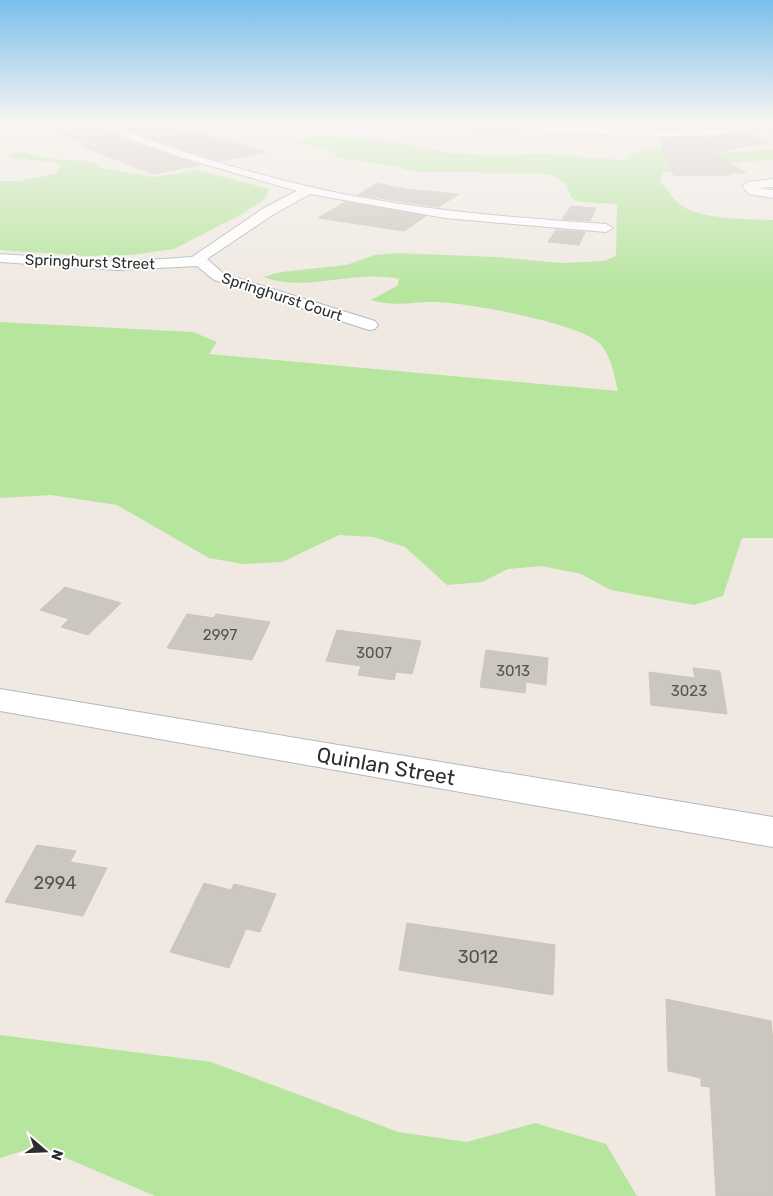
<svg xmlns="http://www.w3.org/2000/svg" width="773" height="1196" font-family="Rubik,sans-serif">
<rect width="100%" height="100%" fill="#efe9e1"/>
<g fill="#b6e59e">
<path d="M318 136 377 139 450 153 496 156 540 154 623 160 648 148 736 152 773 150V160C737 162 698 162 663 173L660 181C667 189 673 199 681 205 701 220 748 219 773 220V538H742L723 596 694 605 611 590 581 574 542 566 508 569 482 582 447 585 405 547 373 537 339 535 282 562 243 564 209 558 117 505 51 495 0 498V322L193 332 217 342 209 354 618 391C614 375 611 353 598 342 576 323 463 301 432 302 409 302 394 307 371 300L397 286 399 279C354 269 307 293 263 277L281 272 346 265 375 255 396 253 497 257 561 263 604 261 616 256 617 204 581 202 571 198 566 184 553 175 539 173 416 172 393 166 339 158 332 151 293 141Z"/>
<path d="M24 152C34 155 45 158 55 159 69 162 92 157 102 168L154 177 196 170 269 189 265 199 242 214 174 249 131 255 86 256 0 250V181H19L55 174 61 165 53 162 13 158 7 154Z"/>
<polygon points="0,1035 211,1062 398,1132 467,1142 535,1123 606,1144 637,1196 155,1196 38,1146 0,1158"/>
</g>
<g fill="#cbc7bf" stroke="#cbc5ba">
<polygon points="55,123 96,123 128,141 200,165 153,174 81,146 89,144 61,134 74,132"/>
<polygon points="113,123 182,123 181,129 267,152 221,161 156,140"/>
<polygon points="652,123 706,123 720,127 655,128"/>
<polygon points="741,133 771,142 714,152 746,173 729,173 731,175 674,176 659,138 709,137"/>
<polygon points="377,183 406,189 459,194 439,207 358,195"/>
<polygon points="345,202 426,216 404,231 318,218"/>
<polygon points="571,206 596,208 590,221 562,219"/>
<polygon points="556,230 585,232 579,245 548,242"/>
<polygon points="65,587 121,603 88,635 61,627 69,619 40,610"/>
<polygon points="187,614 214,618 216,614 270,622 252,660 167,648"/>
<polygon points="337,630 421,641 412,674 396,672 394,680 358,675 361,666 326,661"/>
<polygon points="486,650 548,658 546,685 526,682 525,693 480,687"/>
<polygon points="693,668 720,671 727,714 651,705 649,672 695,678"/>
<polygon points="37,845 76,851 70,862 107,868 83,916 5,902"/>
<polygon points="204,883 231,890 234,884 276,894 260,932 246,929 229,968 170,952"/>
<polygon points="407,923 555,945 553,995 399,970"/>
<polygon points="666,999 771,1021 773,1042 773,1196 716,1196 710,1087 701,1086 701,1078 668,1071"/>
</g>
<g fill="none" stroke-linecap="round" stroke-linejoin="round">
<g stroke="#b4b7c1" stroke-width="2">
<g id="street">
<path d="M98 123C118 123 137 136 155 142 199 157 242 170 286 181 391 208 499 217 606 224L613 228 606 232 445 218 310 194 274 214 207 259 224 274 375 321 378 325 375 329 369 330 214 280 197 266 118 270 0 262V254L118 262 192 257 264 208 297 191 180 157 129 139Z"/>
<path d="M448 123H515L676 131 724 129 748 123H765C731 150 506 128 453 126Z"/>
<polygon points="773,179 773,187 759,188 773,190 773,198 749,194 742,186 748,182"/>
</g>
</g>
<g stroke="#b4b7c1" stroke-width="2">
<polygon id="secondary" points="0,689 773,817 773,847 0,711"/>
</g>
<use href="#street" fill="#fff" fill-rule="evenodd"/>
<use href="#secondary" fill="#fff" fill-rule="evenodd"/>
</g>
<linearGradient id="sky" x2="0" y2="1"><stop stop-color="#7abfeb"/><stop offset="0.42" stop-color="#f8f5f2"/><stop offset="1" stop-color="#f8f5f2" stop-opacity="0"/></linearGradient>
<rect width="773" height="291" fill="url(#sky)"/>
<g text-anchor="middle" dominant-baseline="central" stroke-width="4" stroke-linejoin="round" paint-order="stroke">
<g font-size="15" fill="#2e2e2e" stroke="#fff">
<text transform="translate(90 262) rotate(2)">Springhurst Street</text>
<text transform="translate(282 297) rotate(18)">Springhurst Court</text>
</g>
<g font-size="15" fill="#555452">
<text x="220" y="635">2997</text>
<text x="374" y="653">3007</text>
<text x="513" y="671">3013</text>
<text x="689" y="691">3023</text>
</g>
<g font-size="18" fill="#555452">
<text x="55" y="883">2994</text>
<text x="478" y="957">3012</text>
</g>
<g font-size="21" fill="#2e2e2e" stroke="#fff">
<text transform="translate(386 766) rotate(10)">Quinlan Street</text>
</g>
</g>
<g transform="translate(45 1151) rotate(109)" stroke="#ffffff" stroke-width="4" paint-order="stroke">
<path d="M0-4L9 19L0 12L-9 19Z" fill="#2e2e2e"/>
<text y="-8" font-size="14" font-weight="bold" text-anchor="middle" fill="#2e2e2e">N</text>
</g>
</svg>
